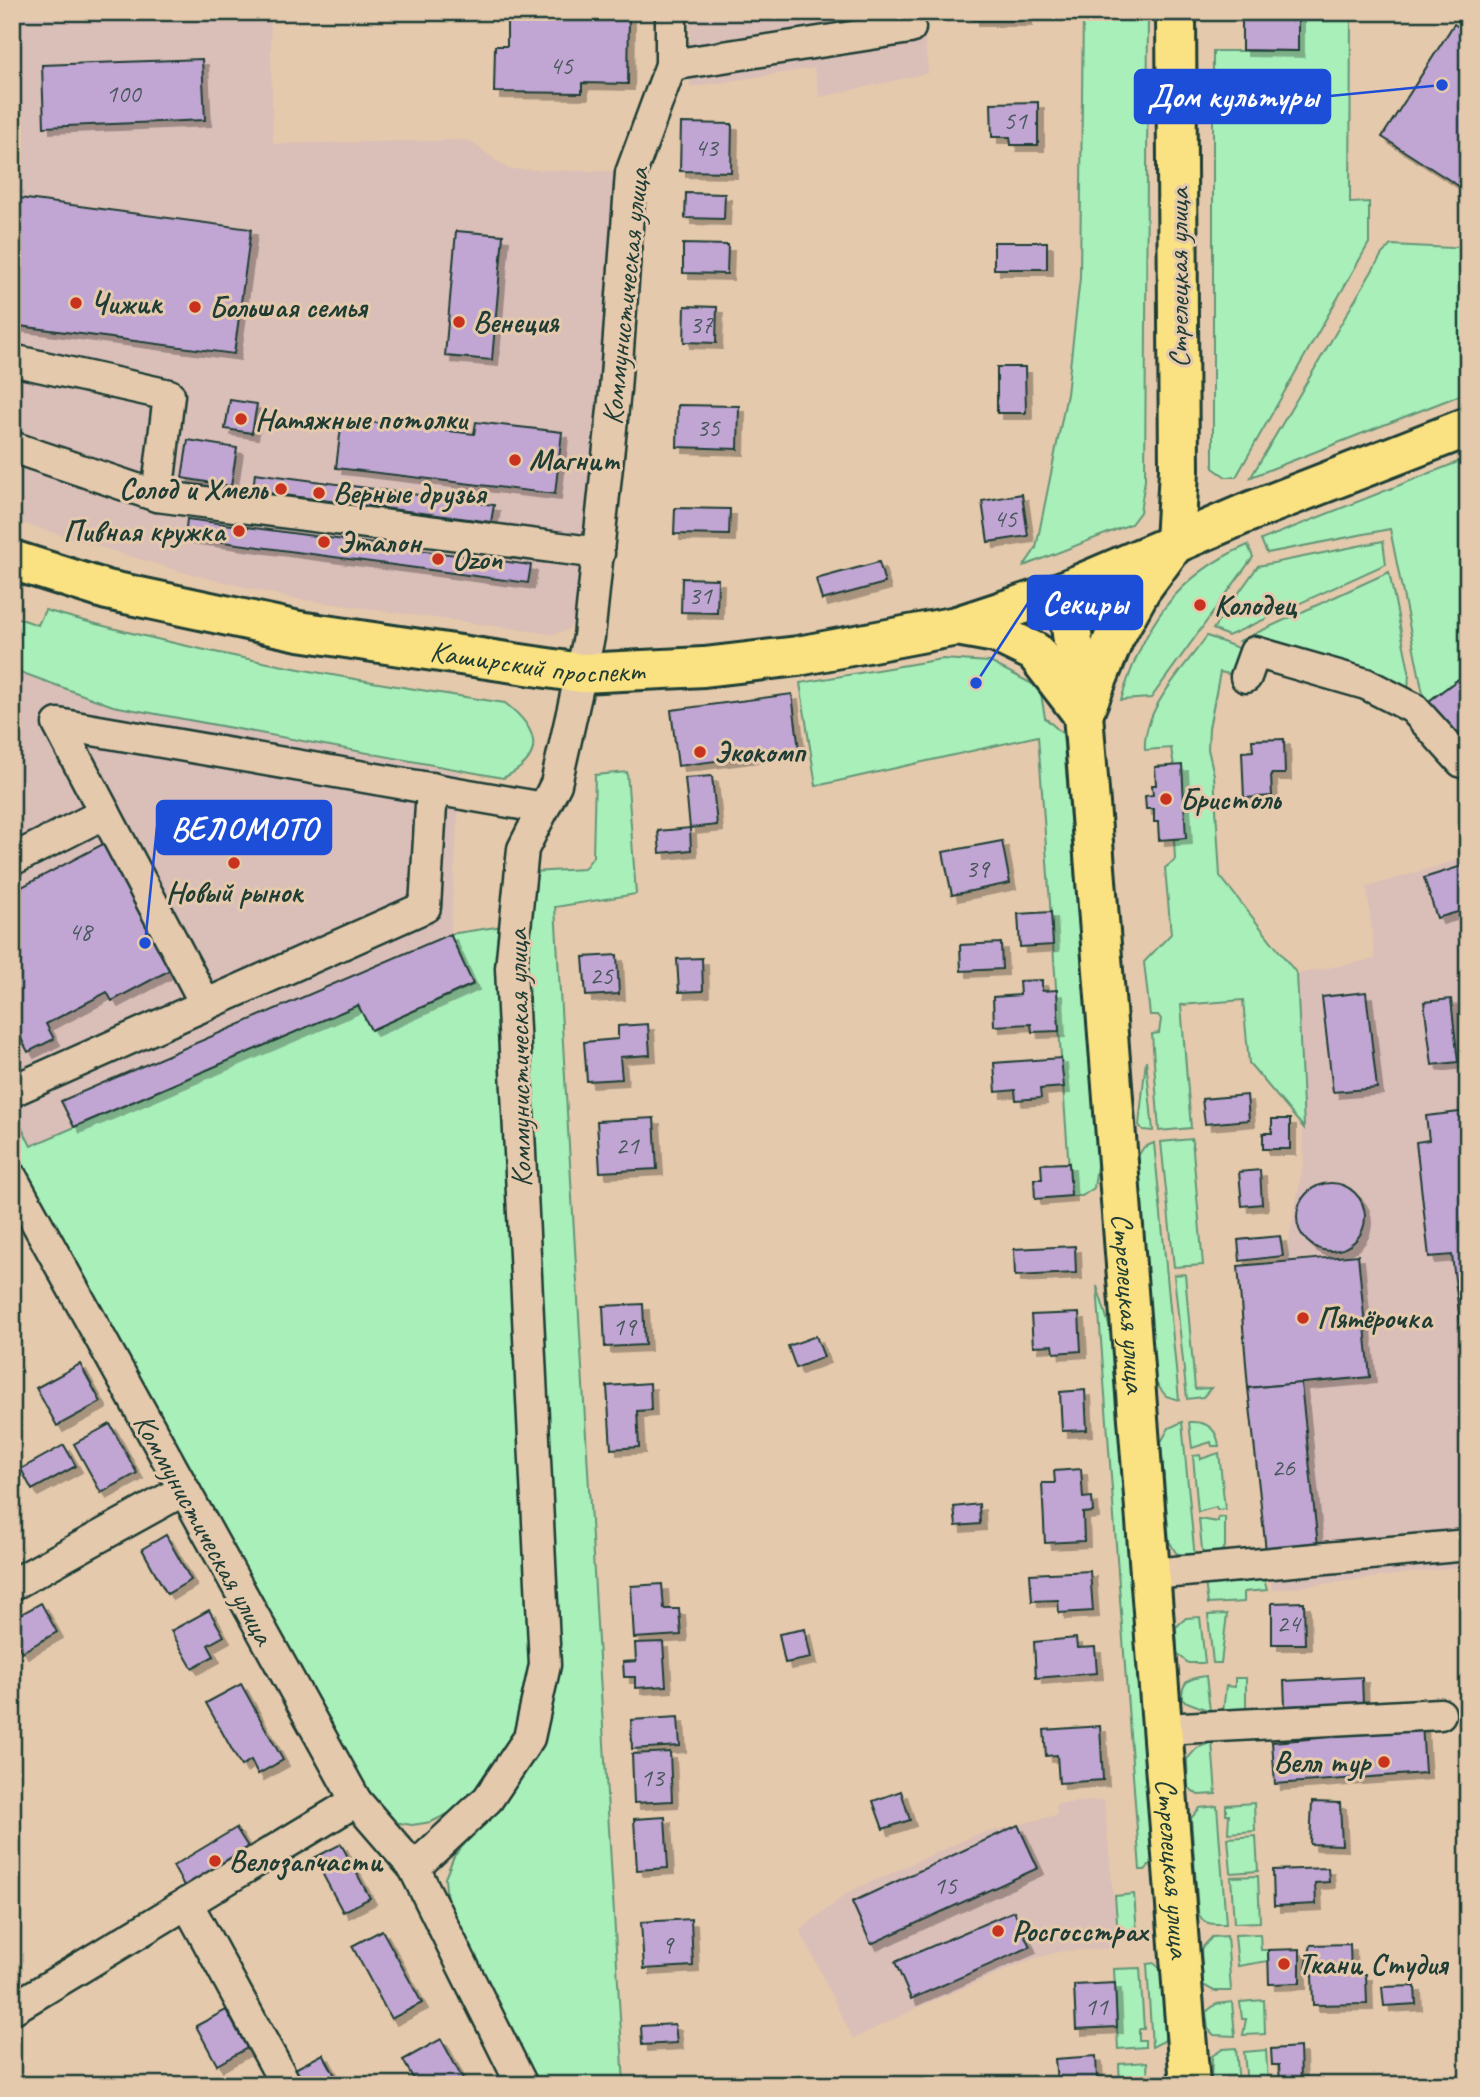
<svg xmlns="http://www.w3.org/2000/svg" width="1480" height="2097" font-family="Caveat,sans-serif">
<defs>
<filter id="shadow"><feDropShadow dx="6" dy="6" stdDeviation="0" flood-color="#0004"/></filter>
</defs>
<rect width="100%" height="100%" fill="#e4c9ac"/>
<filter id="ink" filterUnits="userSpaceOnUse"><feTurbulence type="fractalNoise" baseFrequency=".0143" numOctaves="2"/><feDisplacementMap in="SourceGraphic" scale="14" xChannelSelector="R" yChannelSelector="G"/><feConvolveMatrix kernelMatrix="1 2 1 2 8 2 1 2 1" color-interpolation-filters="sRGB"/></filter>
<g filter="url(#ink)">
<g fill="#dabeb8">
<polygon points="12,12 270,12 273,144 468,140 508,169 622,172 579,619 567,630 553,634 291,598 182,572 12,520"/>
<polygon points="690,12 922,12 928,73 820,97 814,68 690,87"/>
<polygon points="12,669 113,706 461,772 450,933 473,984 371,1030 358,1006 31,1146 12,1109"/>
<polygon points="1468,857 1468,1566 1272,1590 1238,1266 1285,1262 1304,1160 1297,974 1375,959 1367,887"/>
<polygon points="1104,1800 1118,1948 1062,1951 1035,1958 923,2005 853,2039 800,1930 849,1892 976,1835 1057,1815 1056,1804"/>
</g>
<g fill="#a9efba" stroke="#649677" stroke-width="2">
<polygon points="1083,12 1148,12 1145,480 1140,512 1131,524 1024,566 1036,548 1067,394 1080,278"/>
<polygon points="1298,12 1351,12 1350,203 1369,202 1369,243 1236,477 1226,477 1213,468 1213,51 1298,51"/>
<polygon points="1468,243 1468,392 1251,477 1382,254 1391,245 1452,248"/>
<polygon points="1468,458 1468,672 1425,704 1390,529 1267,553 1261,540"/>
<polygon points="1383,541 1386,564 1228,636 1213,629 1258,566"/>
<path d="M1248 545 1253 557 1151 698 1121 700C1143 627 1176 575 1248 545Z"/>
<polygon points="1389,572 1409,671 1408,694 1239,641"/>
<path d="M45 610C195 653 350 680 505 703 539 729 547 757 503 778L113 706 12 669V616L38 625Z"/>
<path d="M1207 636 1246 651 1238 676 1220 672 1209 728 1208 749 1214 775 1220 876 1297 974 1304 1128 1249 1063 1243 1000 1181 1005 1191 1128 1159 1131 1152 1034 1159 1033 1161 1019 1158 1015H1150L1144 962 1171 934 1165 868 1175 860 1174 839 1186 838 1171 748 1145 750C1142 710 1185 667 1207 636Z"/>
<polygon points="942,659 990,662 1040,688 1045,718 1063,734 1098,1159 1094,1188 1082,1196 1071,1196 1038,736 816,786 800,683"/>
<polygon points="627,772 636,894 555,907 624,2085 537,2085 447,1902 445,1878 454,1856 496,1808 541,1743 523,970 532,872 584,869 593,857 595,775"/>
<polygon points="503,926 532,1665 517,1734 476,1791 454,1811 431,1822 412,1825 394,1822 365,1794 12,1150 12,1109 31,1146 358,1005 371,1030 473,985 450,934"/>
<polygon points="1146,1060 1153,1131 1143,1130 1139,1125"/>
<polygon points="1192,1139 1203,1265 1174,1267 1161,1142"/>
<polygon points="1154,1143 1179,1400 1166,1396 1155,1382 1138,1156 1144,1147"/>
<polygon points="1185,1274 1195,1389 1211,1388 1203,1397 1187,1399 1174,1275"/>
<polygon points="1097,1286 1112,1335 1154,1861 1145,1870 1140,1870"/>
<polygon points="1182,1422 1195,1559 1176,1553 1169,1541 1161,1442 1169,1428"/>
<path d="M1189 1422C1206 1421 1217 1428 1219 1446H1212L1211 1442 1192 1448Z"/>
<polygon points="1219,1453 1225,1509 1217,1510 1216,1507 1198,1512 1193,1456 1200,1455 1201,1459"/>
<polygon points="1225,1517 1225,1547 1217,1555 1203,1559 1199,1519 1218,1522 1218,1518"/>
<polygon points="1262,1573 1267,1590 1244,1592 1244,1602 1208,1604 1205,1582 1239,1583 1250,1575"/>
<polygon points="1227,1614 1221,1663 1213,1663 1208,1615"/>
<polygon points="1200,1617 1205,1663 1188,1663 1177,1653 1176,1627 1186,1618"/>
<path d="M1206 1676 1210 1711 1182 1700C1181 1681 1189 1678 1206 1676Z"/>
<polygon points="1235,1678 1246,1678 1246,1714 1223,1712 1226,1686 1235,1687"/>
<polygon points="1212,1742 1216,1794 1198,1795 1188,1787 1187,1759 1197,1748"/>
<polygon points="1254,1803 1255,1831 1228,1833 1229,1814 1226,1814 1226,1805"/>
<path d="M1217 1806 1226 1924C1213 1924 1203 1926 1198 1912L1191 1818 1200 1808Z"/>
<polygon points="1256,1836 1258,1871 1231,1873 1228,1838"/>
<polygon points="1258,1876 1260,1922 1234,1923 1231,1877"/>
<polygon points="1134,1894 1137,1933 1118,1934 1115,1896"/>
<polygon points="1260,1934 1261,1950 1268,1950 1268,1961 1238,1966 1235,1935"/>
<polygon points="1227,1936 1231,1991 1214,1991 1203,1985 1201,1949 1212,1937"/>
<polygon points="1154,1963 1163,1971 1168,2033 1164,2041 1152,2047 1147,1964"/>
<polygon points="1140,1968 1144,2029 1139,2029 1139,2040 1145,2040 1145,2047 1118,2049 1114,1969"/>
<polygon points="1264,2000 1265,2034 1243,2035 1246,2019 1242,2019 1240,2002"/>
<polygon points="1232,2002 1235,2036 1214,2035 1208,2029 1206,2012 1216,2004"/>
<polygon points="1236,2048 1239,2085 1211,2085 1212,2056 1223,2049"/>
<polygon points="1266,2050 1268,2085 1247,2085 1244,2052"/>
<polygon points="1147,2062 1148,2085 1120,2085 1119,2064"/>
</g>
<g fill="#c1a6d3" stroke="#1f3d34" stroke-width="2" filter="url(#shadow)">
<rect x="973" y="12" width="53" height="8"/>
<polygon points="1273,12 1298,12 1298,51 1242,50 1242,17 1273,17"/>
<polygon points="507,15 629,17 628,84 582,83 582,93 494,92 495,46 507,46"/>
<polygon points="1454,24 1468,33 1468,192 1382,137"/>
<polygon points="202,59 205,120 44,127 42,65"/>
<polygon points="1038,102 1038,145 1011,145 1010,137 992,137 991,103"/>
<polygon points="681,123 732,124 731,172 680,171"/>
<polygon points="686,193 725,194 724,219 685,218"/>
<polygon points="12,197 251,229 234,354 12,325"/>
<polygon points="456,231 503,235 492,360 445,356"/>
<rect x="994" y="242" width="53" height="27"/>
<polygon points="683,244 728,245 727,274 683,273"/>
<polygon points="685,306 717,307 716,343 684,342"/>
<polygon points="997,367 1025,367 1026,413 997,413"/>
<polygon points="230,400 257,404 252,433 225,429"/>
<polygon points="678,405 739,406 738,449 677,447"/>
<polygon points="342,419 474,434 476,422 562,432 555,494 336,468"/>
<polygon points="188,440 237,448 231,486 182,478"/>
<polygon points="255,473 494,505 491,522 253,491"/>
<polygon points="1022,494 1028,536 988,542 982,501"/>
<polygon points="675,508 730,509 729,535 674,534"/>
<polygon points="187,519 531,565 528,583 185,537"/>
<polygon points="879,562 885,583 822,600 816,579"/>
<polygon points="682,578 718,579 717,613 681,612"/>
<polygon points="1468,672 1468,732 1455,742 1425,704"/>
<polygon points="792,694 799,750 678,766 671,710"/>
<polygon points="1284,739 1285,774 1271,774 1272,796 1244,798 1242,752 1253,751 1252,740"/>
<polygon points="1182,765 1186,838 1159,840 1158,822 1154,822 1154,809 1146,809 1145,796 1153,795 1152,785 1156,785 1155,767"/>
<polygon points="712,776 717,825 690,828 685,778"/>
<polygon points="690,828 691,850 660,853 658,831"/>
<polygon points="1002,841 1010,883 952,895 943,852"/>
<polygon points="103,844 170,970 112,1001 107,992 46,1024 54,1039 28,1052 12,1021 12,892"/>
<polygon points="1468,864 1468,909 1437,918 1424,878"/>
<polygon points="1051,912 1053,945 1020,947 1018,914"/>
<polygon points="450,934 473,984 371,1030 358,1005 74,1127 61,1101"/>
<polygon points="1001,943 1002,969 961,971 960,945"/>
<polygon points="617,955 619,994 586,996 583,957"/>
<polygon points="702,958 703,991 679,992 677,959"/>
<polygon points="1042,980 1042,991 1057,990 1059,1031 1032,1032 1031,1024 994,1026 993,997 1020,995 1019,981"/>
<polygon points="1366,992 1377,1088 1333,1092 1322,997"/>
<polygon points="1451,999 1458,1062 1432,1065 1424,1002"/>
<polygon points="648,1024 650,1055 620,1057 622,1079 587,1081 584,1042 618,1039 618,1026"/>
<polygon points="1061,1058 1064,1087 1040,1089 1041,1098 1016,1100 1015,1090 996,1092 994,1063"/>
<polygon points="1247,1095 1249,1120 1205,1124 1202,1099"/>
<polygon points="1468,1111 1468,1321 1460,1322 1452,1255 1429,1257 1416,1142 1429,1140 1426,1116"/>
<polygon points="654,1118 657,1169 600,1172 597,1121"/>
<polygon points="1272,1119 1290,1119 1290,1149 1263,1149 1263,1133 1272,1133"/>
<polygon points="1069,1163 1071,1196 1035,1199 1034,1179 1042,1179 1041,1164"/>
<polygon points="1260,1170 1262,1204 1242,1206 1239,1172"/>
<circle cx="1331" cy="1217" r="34"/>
<polygon points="1280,1236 1283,1256 1240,1261 1238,1240"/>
<polygon points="1075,1246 1076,1273 1015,1276 1014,1249"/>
<polygon points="1358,1255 1370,1377 1248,1388 1238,1266"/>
<polygon points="643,1304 645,1345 605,1347 603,1306"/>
<polygon points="1079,1313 1081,1351 1054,1353 1053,1345 1033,1346 1031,1315"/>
<polygon points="816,1336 824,1357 796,1368 788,1346"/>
<polygon points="80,1364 101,1402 57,1426 36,1388"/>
<polygon points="650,1383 651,1410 637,1411 639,1447 611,1449 607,1386"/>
<polygon points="1301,1383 1318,1546 1266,1551 1248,1388"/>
<polygon points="1085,1390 1087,1430 1062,1431 1060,1392"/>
<polygon points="110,1424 137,1473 101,1493 74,1444"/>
<polygon points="64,1445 76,1466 32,1490 21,1469"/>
<polygon points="1081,1469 1083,1498 1092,1497 1093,1512 1083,1513 1084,1541 1045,1543 1042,1483 1055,1483 1054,1471"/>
<polygon points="979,1504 980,1524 956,1526 954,1507"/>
<polygon points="166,1535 191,1580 167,1594 142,1549"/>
<polygon points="1090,1571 1093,1611 1059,1613 1058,1600 1032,1601 1030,1574"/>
<polygon points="662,1584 664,1609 679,1609 681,1635 634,1638 631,1586"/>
<polygon points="1304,1602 1305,1644 1272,1644 1272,1603"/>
<polygon points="41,1603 57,1632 22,1652 12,1634 12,1619"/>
<polygon points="209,1610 224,1636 208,1645 214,1656 192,1668 171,1631"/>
<polygon points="805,1629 811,1658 785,1663 779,1634"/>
<polygon points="1076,1638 1077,1648 1095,1647 1097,1673 1036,1678 1034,1642"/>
<polygon points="663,1642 666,1686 635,1688 635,1677 624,1677 623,1662 636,1661 635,1643"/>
<polygon points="1362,1677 1363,1703 1285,1706 1284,1681"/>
<polygon points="241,1684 283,1760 258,1774 251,1760 241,1766 206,1703"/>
<polygon points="678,1717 680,1746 632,1749 631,1720"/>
<polygon points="1422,1723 1425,1773 1275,1784 1272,1742 1332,1737 1331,1729"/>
<polygon points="1100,1726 1103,1780 1059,1783 1057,1755 1046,1756 1044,1730"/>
<polygon points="670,1752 672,1801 634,1803 632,1754"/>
<polygon points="901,1791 910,1820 883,1829 873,1801"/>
<polygon points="1312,1802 1340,1803 1342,1845 1310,1844"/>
<polygon points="665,1817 668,1868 637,1870 634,1819"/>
<polygon points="1018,1825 1038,1868 871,1944 852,1902"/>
<polygon points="236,1828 250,1850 186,1889 173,1866"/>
<polygon points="341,1844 370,1898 343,1912 314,1858"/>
<polygon points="1328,1868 1329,1882 1315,1883 1316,1904 1274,1906 1273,1870"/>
<polygon points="1014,1911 1030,1947 911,1999 895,1962"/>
<polygon points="691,1919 693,1966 644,1969 641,1922"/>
<polygon points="382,1930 422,2003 391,2019 352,1946"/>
<polygon points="1350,1944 1351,1974 1366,1974 1367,2004 1313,2005 1312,1974 1306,1967 1311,1945"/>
<polygon points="1300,1949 1300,1983 1269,1984 1268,1950"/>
<polygon points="1115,1983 1117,2027 1076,2029 1074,1985"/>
<polygon points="1415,1986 1416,2004 1384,2006 1382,1987"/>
<polygon points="226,2010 247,2048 217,2065 196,2026"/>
<polygon points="675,2024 677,2043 642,2045 641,2026"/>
<polygon points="441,2039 466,2085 417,2085 403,2060"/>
<polygon points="1300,2047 1301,2078 1317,2078 1317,2085 1280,2085 1279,2065 1272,2065 1271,2049"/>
<polygon points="323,2054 337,2079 326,2085 300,2085 293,2070"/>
<polygon points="1096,2056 1097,2080 1057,2082 1055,2059"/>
</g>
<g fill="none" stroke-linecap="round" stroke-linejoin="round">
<g stroke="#1f3d34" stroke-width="35">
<g id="minor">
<polyline points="671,65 910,28"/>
<polyline points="12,360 169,395 157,496 12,447"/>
<polyline points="157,496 599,553"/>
<polyline points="1246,677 1255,652 1366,684 1413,708 1462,762 1468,762"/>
<polyline points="12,860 105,813"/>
<polyline points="206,1005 58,724 544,808"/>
<polyline points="12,1091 425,907 432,788"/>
<polyline points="12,1178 356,1801 414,1868 522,2085"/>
<polyline points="1152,1574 1468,1545"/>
<polyline points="12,1585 182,1491"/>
<polyline points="1164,1729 1440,1714"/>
<polyline points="414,1868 488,1799 529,1738 545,1665 511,968 523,849 556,784 589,637 615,390 631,173 671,65 671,12"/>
<polyline points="187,1903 286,2085"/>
<polyline points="12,2009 356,1801"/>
</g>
</g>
<g stroke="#1f3d34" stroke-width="44">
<g id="major">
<path id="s1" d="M12 560 107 590 299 631 581 673 704 667 798 656 957 626 1066 590 1244 514 1468 427"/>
<path id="s2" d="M1066 590 1083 714 1190 2085"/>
<polyline points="957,626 996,633 1035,652 1081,712"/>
<polyline points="1084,712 1114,638 1141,589 1175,543 1179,470 1176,12"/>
</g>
</g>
<use href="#minor" stroke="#e4c9ac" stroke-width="30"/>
<use href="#major" stroke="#fae181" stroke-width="38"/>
</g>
</g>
<g fill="#c8321e" stroke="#e4c9ac" stroke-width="2.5">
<circle cx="76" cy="303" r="7"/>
<circle cx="195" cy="307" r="7"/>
<circle cx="459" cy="322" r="7"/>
<circle cx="241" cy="419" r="7"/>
<circle cx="515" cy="460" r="7"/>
<circle cx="281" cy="489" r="7"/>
<circle cx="319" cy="493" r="7"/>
<circle cx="239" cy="531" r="7"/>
<circle cx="324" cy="542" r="7"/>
<circle cx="438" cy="559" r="7"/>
<circle cx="1200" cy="605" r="7"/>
<circle cx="700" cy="752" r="7"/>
<circle cx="1166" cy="799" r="7"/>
<circle cx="234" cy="863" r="7"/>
<circle cx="1303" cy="1318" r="7"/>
<circle cx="1384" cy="1762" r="7"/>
<circle cx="215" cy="1861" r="7"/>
<circle cx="998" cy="1931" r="7"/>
<circle cx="1284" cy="1964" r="7"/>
</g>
<g text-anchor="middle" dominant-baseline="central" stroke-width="6" stroke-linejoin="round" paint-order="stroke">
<g font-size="26" fill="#48575c">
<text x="561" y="65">45</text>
<text x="123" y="93">100</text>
<text x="1015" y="120">51</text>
<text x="706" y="147">43</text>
<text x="701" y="324">37</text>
<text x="708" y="427">35</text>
<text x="1005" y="518">45</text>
<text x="700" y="595">31</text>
<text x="977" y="868">39</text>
<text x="80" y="931">48</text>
<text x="601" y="975">25</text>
<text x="627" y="1145">21</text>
<text x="624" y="1326">19</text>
<text x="1283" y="1467">26</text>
<text x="1288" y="1623">24</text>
<text x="652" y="1777">13</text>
<text x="945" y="1885">15</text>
<text x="667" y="1944">9</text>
<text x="1096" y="2006">11</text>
</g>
<g font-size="30" fill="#1f3d34" stroke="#e4c9ac">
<text transform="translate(1178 278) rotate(-90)">Стрелецкая улица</text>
<text transform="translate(625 296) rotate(-84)">Коммунистическая улица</text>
<text stroke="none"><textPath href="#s1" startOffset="537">Каширский проспект</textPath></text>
<text transform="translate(519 1058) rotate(-91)">Коммунистическая улица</text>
<text stroke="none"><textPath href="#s2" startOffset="716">Стрелецкая улица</textPath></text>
<text transform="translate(204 1529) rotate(61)">Коммунистическая улица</text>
<text stroke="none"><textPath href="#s2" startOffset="1283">Стрелецкая улица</textPath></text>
</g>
<g font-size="30" font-weight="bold" fill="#1f3d34" stroke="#e4c9ac" text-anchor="start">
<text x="90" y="303">Чижик</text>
<text x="209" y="307">Большая семья</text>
<text x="473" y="322">Венеция</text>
<text x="255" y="419">Натяжные потолки</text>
<text x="529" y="460">Магнит</text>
<text x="267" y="489" text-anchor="end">Солод и Хмель</text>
<text x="333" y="493">Верные друзья</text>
<text x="225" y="531" text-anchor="end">Пивная кружка</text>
<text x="338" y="542">Эталон</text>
<text x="452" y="559">Ozon</text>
<text x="1214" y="605">Колодец</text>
<text x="714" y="752">Экокомп</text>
<text x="1180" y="799">Бристоль</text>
<text x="234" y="892" text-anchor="middle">Новый рынок</text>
<text x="1317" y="1318">Пятёрочка</text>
<text x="1370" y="1762" text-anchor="end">Велл тур</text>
<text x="229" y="1861">Велозапчасти</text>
<text x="1012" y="1931">Росгосстрах</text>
<text x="1298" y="1964">Ткани Студия</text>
</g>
</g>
<path fill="none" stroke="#1d4ed8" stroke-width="2.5" d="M1442 85L1330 96M976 683L1028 603M145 943L157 827"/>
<g fill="#1d4ed8" stroke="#e4c9ac" stroke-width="2.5">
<circle cx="1442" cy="85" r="7"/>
<circle cx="976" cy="683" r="7"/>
<circle cx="145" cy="943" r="7"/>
</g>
<g fill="#1d4ed8" stroke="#1d4ed8" stroke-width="2.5">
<rect x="1135" y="70" width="195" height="53" rx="7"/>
<rect x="1028" y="576" width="114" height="53" rx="7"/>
<rect x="157" y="801" width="174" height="53" rx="7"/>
</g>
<g font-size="32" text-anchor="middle" font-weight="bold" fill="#fff">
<text x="1233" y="107">Дом культуры</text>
<text x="1085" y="614">Секиры</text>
<text x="244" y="839">ВЕЛОМОТО</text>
</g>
<rect width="1480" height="2097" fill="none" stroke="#e4c9ac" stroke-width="42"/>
<rect x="21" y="21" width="1438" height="2055" fill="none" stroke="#1f3d34" stroke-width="2.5" filter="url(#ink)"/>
</svg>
